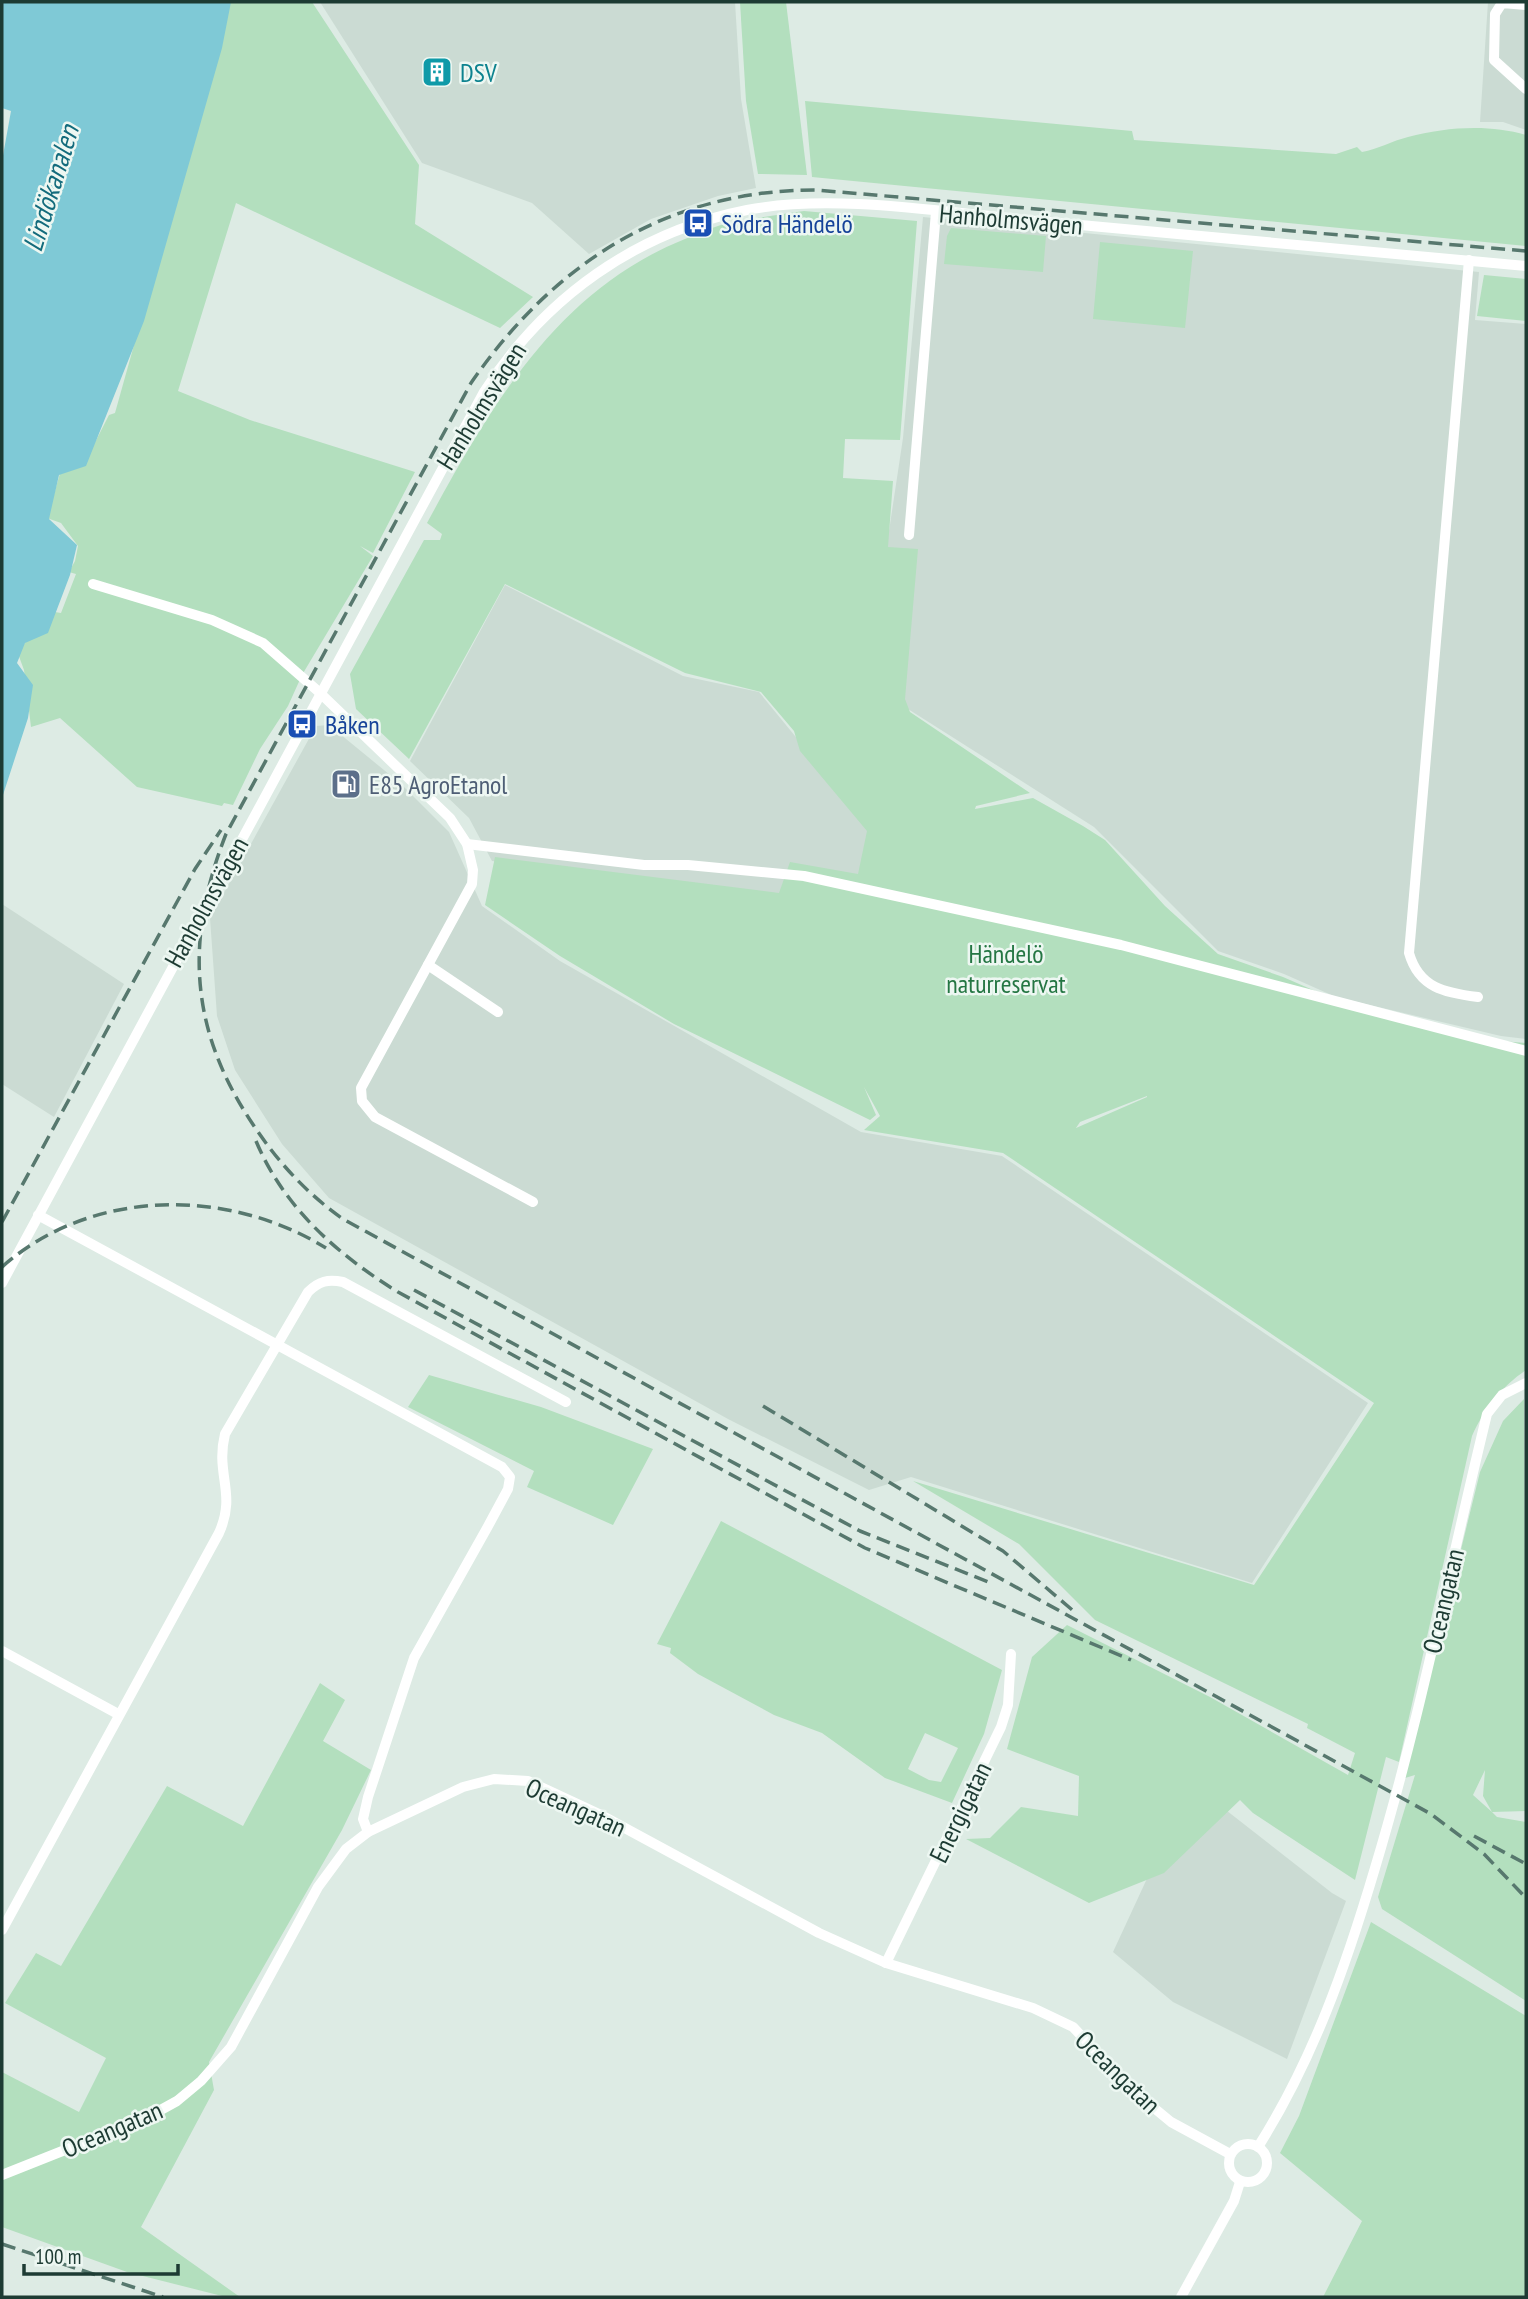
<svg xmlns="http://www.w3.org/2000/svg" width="1528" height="2299" font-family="'PT Sans Narrow',sans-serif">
<rect width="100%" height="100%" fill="#ddebe4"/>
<g fill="#cbdbd3">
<polygon points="320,2 735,2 741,99 756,188 718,196 651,219 589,254 532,203 422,163"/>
<polygon points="1488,2 1526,2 1526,130 1503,122 1480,122"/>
<polygon points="923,217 1479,272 1475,320 1526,324 1526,1039 1501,1036 1336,997 1284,974 1218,951 1094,827 897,702 886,551 903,438"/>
<polygon points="505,585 683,676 759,692 872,830 862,880 781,897 662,884 492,861 469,818 410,761"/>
<polygon points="329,725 401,784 449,832 482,906 560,961 861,1132 1002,1156 1368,1403 1252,1583 911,1477 869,1490 728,1419 329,1198 282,1144 235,1070 217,1016 210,918 316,726"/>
<polygon points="2,904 124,984 54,1117 2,1084"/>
<polygon points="1222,1807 1332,1893 1346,1901 1287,2059 1173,2002 1113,1952 1157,1857"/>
</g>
<g fill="#b3dfbe" fill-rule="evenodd">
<polygon points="230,2 312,2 419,165 415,224 533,297 500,328 236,203 178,391 250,420 415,472 373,553 360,546 373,556 302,675 288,706 260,749 233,805 224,803 222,806 137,787 60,718 31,727 24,670 17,651 55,612 61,613 76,574 69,572 75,561 78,546 61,523 47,518 61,470 85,462 109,415 115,413"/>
<polygon points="740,2 786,2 807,175 758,174 746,101"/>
<path d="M805 101 1132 131 1134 140 1336 154 1357 147 1362 152C1378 149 1392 141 1408 137 1446 127 1489 124 1526 135V246L812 177Z"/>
<path d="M804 211 917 221 900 440 845 439 843 478 893 481 888 547 918 549 905 699 910 712 1030 793 976 806 975 809 1033 798 1083 826 1105 840 1165 906 1218 954 1283 977 1336 1000 1501 1041 1526 1043V1370C1500 1388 1485 1408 1472 1436L1399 1762 1386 1757 1355 1880 1253 1813 1240 1800 1164 1873 1089 1903 966 1839 990 1838 1021 1807 1078 1816 1079 1776 1007 1749 1032 1657 1067 1625 1210 1697 1348 1775 1355 1753 1307 1728 1308 1724 1095 1620 1019 1544 913 1481 1254 1585 1374 1403 1003 1153 864 1130 880 1116 864 1087 876 1115 870 1120 674 1024 560 956 485 905 495 857 779 893 790 862 858 874 867 831 800 751 794 731 761 692 685 673 505 584 409 759 356 709 350 674 424 540H440L442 534 427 523C490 407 557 290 685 239 698 234 712 227 725 224 751 218 778 215 804 211ZM1147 1096V1097L1076 1128 1080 1122Z"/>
<polygon points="951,228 1046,236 1043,272 944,264 947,236"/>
<polygon points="1100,242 1193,251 1185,328 1093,319"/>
<polygon points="1484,275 1526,279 1526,321 1477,316"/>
<polygon points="429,1375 541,1407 653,1449 613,1525 527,1487 534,1471 408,1407"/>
<path d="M1524 1399 1526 1811 1492 1812 1497 1817 1526 1822V2001L1382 1909 1378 1897 1415 1775 1405 1778 1480 1472 1503 1421ZM1485 1770 1483 1796 1492 1812 1473 1795Z"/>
<path d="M721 1521 1002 1670 984 1734 952 1803 885 1778 822 1733 774 1715 698 1674 670 1653 671 1648 657 1644ZM925 1733 958 1748 941 1782 929 1780 908 1769Z"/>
<polygon points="320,1683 345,1700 323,1741 371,1770 342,1830 209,2062 214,2090 141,2227 240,2297 226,2297 127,2272 2,2227 2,2072 79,2112 106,2058 5,2003 36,1953 61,1966 167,1786 243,1826"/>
<polygon points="1371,1922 1526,2016 1526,2297 1323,2297 1362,2221 1280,2153 1299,2116"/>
</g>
<polygon fill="#7fc9d6" points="2,2 231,2 222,48 144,321 86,466 59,475 49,519 77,545 70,575 48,633 25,643 17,663 33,685 28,718 2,798 2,161 11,111 2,108"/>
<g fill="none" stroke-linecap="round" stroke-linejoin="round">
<g stroke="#fff" stroke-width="10">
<polyline points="1526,5 1502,3 1495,14 1494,60 1526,89"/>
<path d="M1469 260 1409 953C1419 988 1445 993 1478 997"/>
<polyline points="909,535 936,212"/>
<polyline points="93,584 212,620 263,643 319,692 450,818 467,844 473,870 472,884 361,1088 362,1101 375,1117 533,1202"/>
<polyline points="467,844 644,865 688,865 804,876 1121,945 1526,1051"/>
<polyline points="428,965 498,1012"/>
<polyline points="38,1215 502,1467 510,1477 508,1489 487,1528 414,1658 368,1797 363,1819 368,1832"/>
<path d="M2 1283 484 392C545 297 636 232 747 210 835 193 947 213 1037 221 1200 236 1363 251 1526 266"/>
<polyline points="2,1651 118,1714"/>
<path d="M2 1930 219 1533C237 1493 215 1475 225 1434L308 1292C319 1281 328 1279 343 1282L566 1402"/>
<polyline points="886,1963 1001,1727 1008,1705 1011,1654"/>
<circle cx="1248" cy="2163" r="19"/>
<path d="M1258 2147C1313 2060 1346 1966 1375 1868 1420 1719 1450 1565 1487 1414L1502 1395 1526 1383"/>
<polyline points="2,2175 148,2117 177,2101 201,2081 231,2047 318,1887 346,1849 368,1832 463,1787 494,1779 528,1781 599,1814 819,1933 886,1963 1033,2008 1073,2027 1130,2088 1171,2122 1230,2154"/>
<polyline points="1181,2297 1234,2201 1240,2182"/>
</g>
<g stroke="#57786e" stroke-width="3.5" stroke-dasharray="14 7" stroke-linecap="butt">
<path d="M1526 251 816 190C667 190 554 263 471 383L226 834C185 939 189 1028 252 1123 277 1161 306 1193 343 1219L1431 1814 1484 1854 1526 1898"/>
<path d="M256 1141C284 1208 338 1255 398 1292L865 1548 1131 1660"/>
<polyline points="2,1222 195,869 221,830"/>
<path d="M2 1267C91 1188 227 1187 326 1248"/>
<polyline points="414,1290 860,1531 991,1583"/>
<polyline points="763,1406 1003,1551 1077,1614"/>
<polyline points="1474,1836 1526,1864"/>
<polyline points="2,2244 163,2297"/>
</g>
</g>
<defs>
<g id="building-square" transform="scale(1.575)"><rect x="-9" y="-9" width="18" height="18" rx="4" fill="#0f9aa8" stroke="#edf7f2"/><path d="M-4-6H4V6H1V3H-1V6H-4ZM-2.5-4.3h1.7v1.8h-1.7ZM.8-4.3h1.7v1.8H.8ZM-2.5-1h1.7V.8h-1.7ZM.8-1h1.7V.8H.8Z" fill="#fff"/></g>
<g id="bus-square" transform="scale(1.575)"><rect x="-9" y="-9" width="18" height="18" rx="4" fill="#1a4fb4" stroke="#edf7f2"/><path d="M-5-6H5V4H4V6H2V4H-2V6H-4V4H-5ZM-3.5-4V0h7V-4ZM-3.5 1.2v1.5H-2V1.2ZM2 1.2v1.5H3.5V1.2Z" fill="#fff"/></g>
<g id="fuel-square" transform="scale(1.575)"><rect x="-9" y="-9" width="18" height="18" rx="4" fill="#5c6f8a" stroke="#edf7f2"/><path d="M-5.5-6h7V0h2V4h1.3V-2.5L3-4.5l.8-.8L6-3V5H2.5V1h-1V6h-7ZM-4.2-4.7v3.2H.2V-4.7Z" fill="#fff"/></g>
</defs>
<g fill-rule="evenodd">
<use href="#building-square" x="437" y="72"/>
<use href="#bus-square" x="698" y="223"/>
<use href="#bus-square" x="302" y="724"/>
<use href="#fuel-square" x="346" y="784"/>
</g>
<g text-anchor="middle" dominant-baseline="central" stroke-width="5" stroke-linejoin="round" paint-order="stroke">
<g font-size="26" fill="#0d838f" stroke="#edf7f2" text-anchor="start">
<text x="460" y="72">DSV</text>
</g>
<g font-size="26" fill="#1d3b33" stroke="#edf7f2">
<text transform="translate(1011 219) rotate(5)">Hanholmsvägen</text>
<text transform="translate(481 406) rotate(-58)">Hanholmsvägen</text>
<text transform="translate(206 902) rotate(-61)">Hanholmsvägen</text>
<text transform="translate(1443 1601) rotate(-77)">Oceangatan</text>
<text transform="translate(576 1807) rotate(24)">Oceangatan</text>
<text transform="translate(960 1812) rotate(-64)">Energigatan</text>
<text transform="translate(1118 2072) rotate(44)">Oceangatan</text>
<text transform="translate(112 2129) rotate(-23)">Oceangatan</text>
</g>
<g font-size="26" fill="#164399" stroke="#edf7f2" text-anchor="start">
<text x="721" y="223">Södra Händelö</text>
<text x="325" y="724">Båken</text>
</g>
<g font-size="26" fill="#4e5e75" stroke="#edf7f2" text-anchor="start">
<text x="369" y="784">E85 AgroEtanol</text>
</g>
<g font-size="26" fill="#247643" stroke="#edf7f2">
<text x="1006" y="953">Händelö<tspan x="1006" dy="30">naturreservat</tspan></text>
</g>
<g font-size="28" font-style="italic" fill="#136b7c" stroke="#edf7f2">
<text transform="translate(50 188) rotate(-73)">Lindökanalen</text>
</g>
</g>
<rect width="1528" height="2299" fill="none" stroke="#1d3b33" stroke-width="7"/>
<path d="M24 2264v10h154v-10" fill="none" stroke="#1d3b33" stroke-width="3.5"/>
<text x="35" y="2264" font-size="21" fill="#1d3b33" stroke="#edf7f2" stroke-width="5" paint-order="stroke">100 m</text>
</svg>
